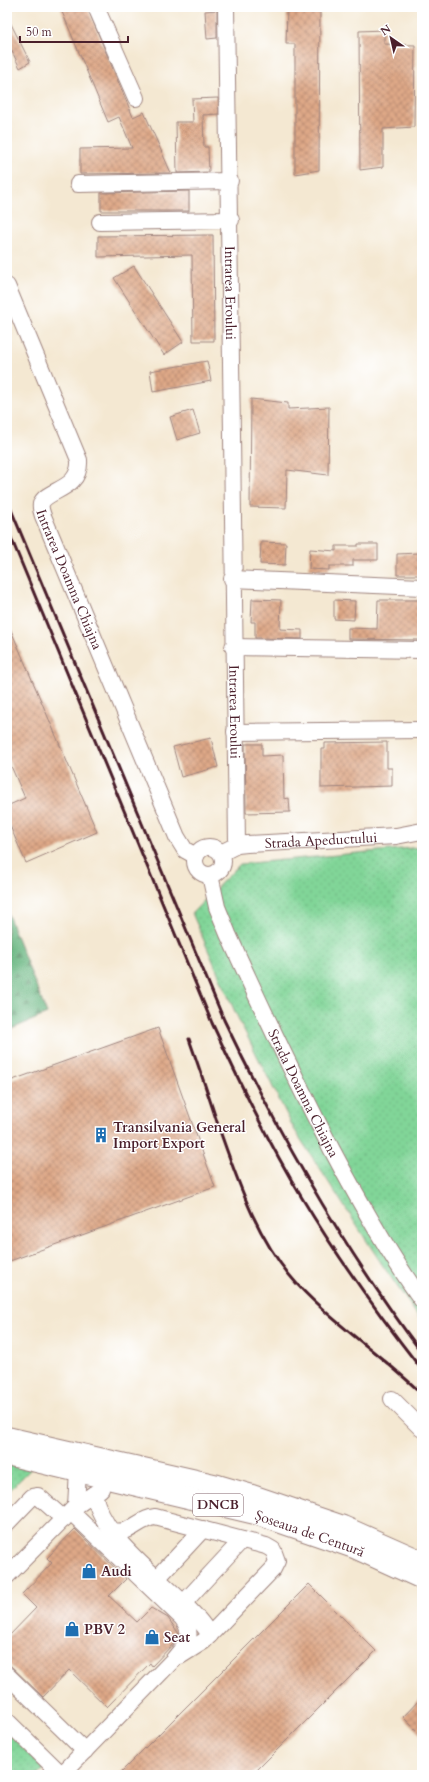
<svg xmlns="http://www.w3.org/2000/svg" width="429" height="1782" font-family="Cardo,serif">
<defs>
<pattern id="grass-dots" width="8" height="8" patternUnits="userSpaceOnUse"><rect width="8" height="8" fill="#81d598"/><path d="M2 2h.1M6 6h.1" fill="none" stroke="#71b683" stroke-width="1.8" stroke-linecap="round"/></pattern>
<pattern id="forest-firs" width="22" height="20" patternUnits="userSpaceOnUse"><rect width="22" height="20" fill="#68b680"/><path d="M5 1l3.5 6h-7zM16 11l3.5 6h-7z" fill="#589369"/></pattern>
<pattern id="building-cross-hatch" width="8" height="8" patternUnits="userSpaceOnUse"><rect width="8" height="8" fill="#dea887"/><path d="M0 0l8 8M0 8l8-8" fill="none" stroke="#b6886f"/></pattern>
</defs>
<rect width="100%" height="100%" fill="#fff"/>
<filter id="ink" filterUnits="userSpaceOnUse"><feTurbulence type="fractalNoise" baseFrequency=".025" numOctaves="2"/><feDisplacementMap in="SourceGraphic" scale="8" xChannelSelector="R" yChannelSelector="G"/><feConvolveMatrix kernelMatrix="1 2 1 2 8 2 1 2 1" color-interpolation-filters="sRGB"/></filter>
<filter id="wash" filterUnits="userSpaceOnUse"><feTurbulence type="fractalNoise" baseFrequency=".012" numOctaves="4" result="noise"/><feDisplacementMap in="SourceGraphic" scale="16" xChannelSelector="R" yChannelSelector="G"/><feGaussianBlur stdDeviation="0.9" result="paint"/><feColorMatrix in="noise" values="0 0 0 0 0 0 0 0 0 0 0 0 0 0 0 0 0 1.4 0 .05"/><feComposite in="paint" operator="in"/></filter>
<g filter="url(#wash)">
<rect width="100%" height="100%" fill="#f4e8d2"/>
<g fill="url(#grass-dots)" stroke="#667a62">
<polygon points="422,847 422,1322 383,1266 294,1129 235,1012 192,913 240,864"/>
<polygon points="7,1465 31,1469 7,1493"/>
<polygon points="7,1732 44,1769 38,1775 7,1775"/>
</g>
<polygon fill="url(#forest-firs)" stroke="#596a56" points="7,912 47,1014 7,1031"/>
<g id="blocks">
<g fill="url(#building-cross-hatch)">
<polygon points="60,7 87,7 133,117 144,112 171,173 80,174 80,149 132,148 119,117 108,122"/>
<polygon points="287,7 320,7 319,170 295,174 295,44 286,44"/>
<polygon points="217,10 217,38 207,39 205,11"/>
<polygon points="7,16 30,62 20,68 7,41"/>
<polygon points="384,30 384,44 415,45 414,127 383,129 383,167 360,170 359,31"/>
<polygon points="218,98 219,114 203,115 204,147 208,147 209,172 177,173 176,122 193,122 192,99"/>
<polygon points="189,191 189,211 101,211 101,193"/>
<polygon points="213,235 214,341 193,341 192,255 98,257 98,236"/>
<polygon points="134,266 183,342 164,355 114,278"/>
<polygon points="207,361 211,381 153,392 150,371"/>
<polygon points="251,399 288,403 288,409 329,407 328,475 287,470 286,508 250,507"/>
<polygon points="193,410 200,433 177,440 170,417"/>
<polygon points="261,542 286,543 285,565 260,564"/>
<polygon points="358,544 378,544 378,560 353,560 353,566 329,566 329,570 309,569 310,549 336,551 336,546 358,546"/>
<polygon points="418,553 419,575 397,575 397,554"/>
<polygon points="252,599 281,600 280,629 302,630 302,639 255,638 255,622 251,622"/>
<polygon points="334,600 355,601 354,620 334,619"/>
<polygon points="378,600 422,600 422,640 348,639 348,628 377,629"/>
<polygon points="7,621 97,832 26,863 7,819 7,806 25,798 7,757"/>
<polygon points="211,738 218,767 181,777 173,747"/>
<polygon points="387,742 387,768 392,768 392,786 321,788 321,749 325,749 325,743"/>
<polygon points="245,744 262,744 262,756 283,755 284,799 289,798 290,812 246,813"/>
<polygon points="158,1028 215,1187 7,1262 7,1082"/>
<polygon points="75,1529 126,1579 109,1596 137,1622 151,1608 168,1618 179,1634 175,1642 152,1666 150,1663 107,1707 69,1670 43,1697 7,1662 7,1638 36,1608 22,1594 52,1563 47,1558"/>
<polygon points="309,1584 376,1651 252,1775 118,1775"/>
<polygon points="422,1697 422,1736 403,1717"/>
</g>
</g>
</g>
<g filter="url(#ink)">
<use href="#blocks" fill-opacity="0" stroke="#9f847e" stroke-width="1"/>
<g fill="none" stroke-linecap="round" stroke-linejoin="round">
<g stroke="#9f847e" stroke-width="18">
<g id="minor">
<polyline points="96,7 136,98"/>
<path id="s1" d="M226 7C232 286 232 566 237 845"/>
<polyline points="78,184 230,181"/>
<polyline points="100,222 231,220"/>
<path id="s2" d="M7 286 79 460C81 491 45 489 41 504 40 508 42 513 43 516L177 837 185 850 196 856"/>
<polyline points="232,579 422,587"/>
<polyline points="233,647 422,650"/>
<polyline points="235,732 422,730"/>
<circle cx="209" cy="861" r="14"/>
<path id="s3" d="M221 853 237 845 247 844 396 836 422 831"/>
<path id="s4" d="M210 875 217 907 228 934C261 1007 295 1079 332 1150 359 1201 388 1253 422 1300"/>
<polyline points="392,1399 422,1429"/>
<path d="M94 1494C106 1551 180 1587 210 1635"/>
<polyline points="76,1506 78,1471"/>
<polyline points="7,1523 32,1497 38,1496 64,1519"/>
<path d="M112 1531C132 1535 137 1519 155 1517L266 1546 273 1550 277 1561 273 1569 204 1641 180 1656"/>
<polyline points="7,1576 76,1506 101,1489"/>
<polyline points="150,1586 203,1529"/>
<polyline points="177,1610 242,1540"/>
<polyline points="7,1675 85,1751"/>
<path d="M7 1721 57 1770 62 1772 65 1771 173 1660C185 1645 196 1636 182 1618L71 1512"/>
</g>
</g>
<g stroke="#9f847e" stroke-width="22">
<g id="major">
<polyline points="7,1437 218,1485 249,1494 343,1526 422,1561"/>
<path id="s5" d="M7 1455 255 1514 354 1548 422 1579"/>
</g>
</g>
<use href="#minor" stroke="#fff" stroke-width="16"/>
<use href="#major" stroke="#fff" stroke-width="20"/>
<g stroke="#4a1f2b" stroke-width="3">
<path d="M7 500 224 1020C280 1137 344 1249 422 1353"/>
<path d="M7 528 212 1023C240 1083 268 1142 302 1198 338 1258 379 1315 422 1370"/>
<path d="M189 1039C200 1070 210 1100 220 1131 239 1185 258 1241 297 1284 335 1325 382 1355 422 1394"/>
</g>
</g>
</g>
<defs>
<g id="building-bare" transform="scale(1.2)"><path d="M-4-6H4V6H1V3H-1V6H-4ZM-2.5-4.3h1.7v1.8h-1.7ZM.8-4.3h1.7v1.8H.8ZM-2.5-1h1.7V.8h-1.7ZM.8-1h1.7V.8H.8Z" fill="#1f6fb2" stroke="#fff" stroke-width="2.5" paint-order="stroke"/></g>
<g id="shop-bare" transform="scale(1.2)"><path d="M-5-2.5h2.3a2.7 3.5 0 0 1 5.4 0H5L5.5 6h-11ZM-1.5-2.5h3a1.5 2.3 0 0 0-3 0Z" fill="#1f6fb2" stroke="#fff" stroke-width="2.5" paint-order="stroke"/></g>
</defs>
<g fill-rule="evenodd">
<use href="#building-bare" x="101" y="1135"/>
<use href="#shop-bare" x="89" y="1571"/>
<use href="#shop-bare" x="72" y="1629"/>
<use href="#shop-bare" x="152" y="1637"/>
</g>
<g text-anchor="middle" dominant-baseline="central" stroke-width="3" stroke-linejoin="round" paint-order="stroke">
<rect fill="#fff" stroke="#80626b" stroke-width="1" x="193" y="1494" width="50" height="22" rx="3"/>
<g font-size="13" font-weight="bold" fill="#4a1f2b">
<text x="218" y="1505">DNCB</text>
</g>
<g font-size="14" fill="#4a1f2b" stroke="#fff">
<text stroke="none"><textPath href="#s1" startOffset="286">Intrarea Eroului</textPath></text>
<text stroke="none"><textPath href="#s2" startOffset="331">Intrarea Doamna Chiajna</textPath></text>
<text stroke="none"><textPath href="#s1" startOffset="705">Intrarea Eroului</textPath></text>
<text stroke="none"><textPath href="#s3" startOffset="102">Strada Apeductului</textPath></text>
<text stroke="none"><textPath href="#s4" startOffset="238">Strada Doamna Chiajna</textPath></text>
<text stroke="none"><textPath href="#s5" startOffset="313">Șoseaua de Centură</textPath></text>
</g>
<g font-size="14" font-weight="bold" fill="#4a1f2b" stroke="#fff" text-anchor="start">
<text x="113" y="1127">Transilvania General<tspan x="113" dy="16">Import Export</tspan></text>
<text x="101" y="1571">Audi</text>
<text x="84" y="1629">PBV 2</text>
<text x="164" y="1637">Seat</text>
</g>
</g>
<rect width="429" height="1782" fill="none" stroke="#fff" stroke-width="24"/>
<g transform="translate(391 38) rotate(326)" stroke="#ffffff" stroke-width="3" paint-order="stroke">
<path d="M0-3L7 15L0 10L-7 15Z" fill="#4a1f2b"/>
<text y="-6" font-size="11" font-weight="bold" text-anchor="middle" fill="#4a1f2b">N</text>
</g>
<path d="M20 36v6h108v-6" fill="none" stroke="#4a1f2b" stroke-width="2"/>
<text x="26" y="36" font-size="12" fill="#4a1f2b" stroke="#ffffff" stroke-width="3" paint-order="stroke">50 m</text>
</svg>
